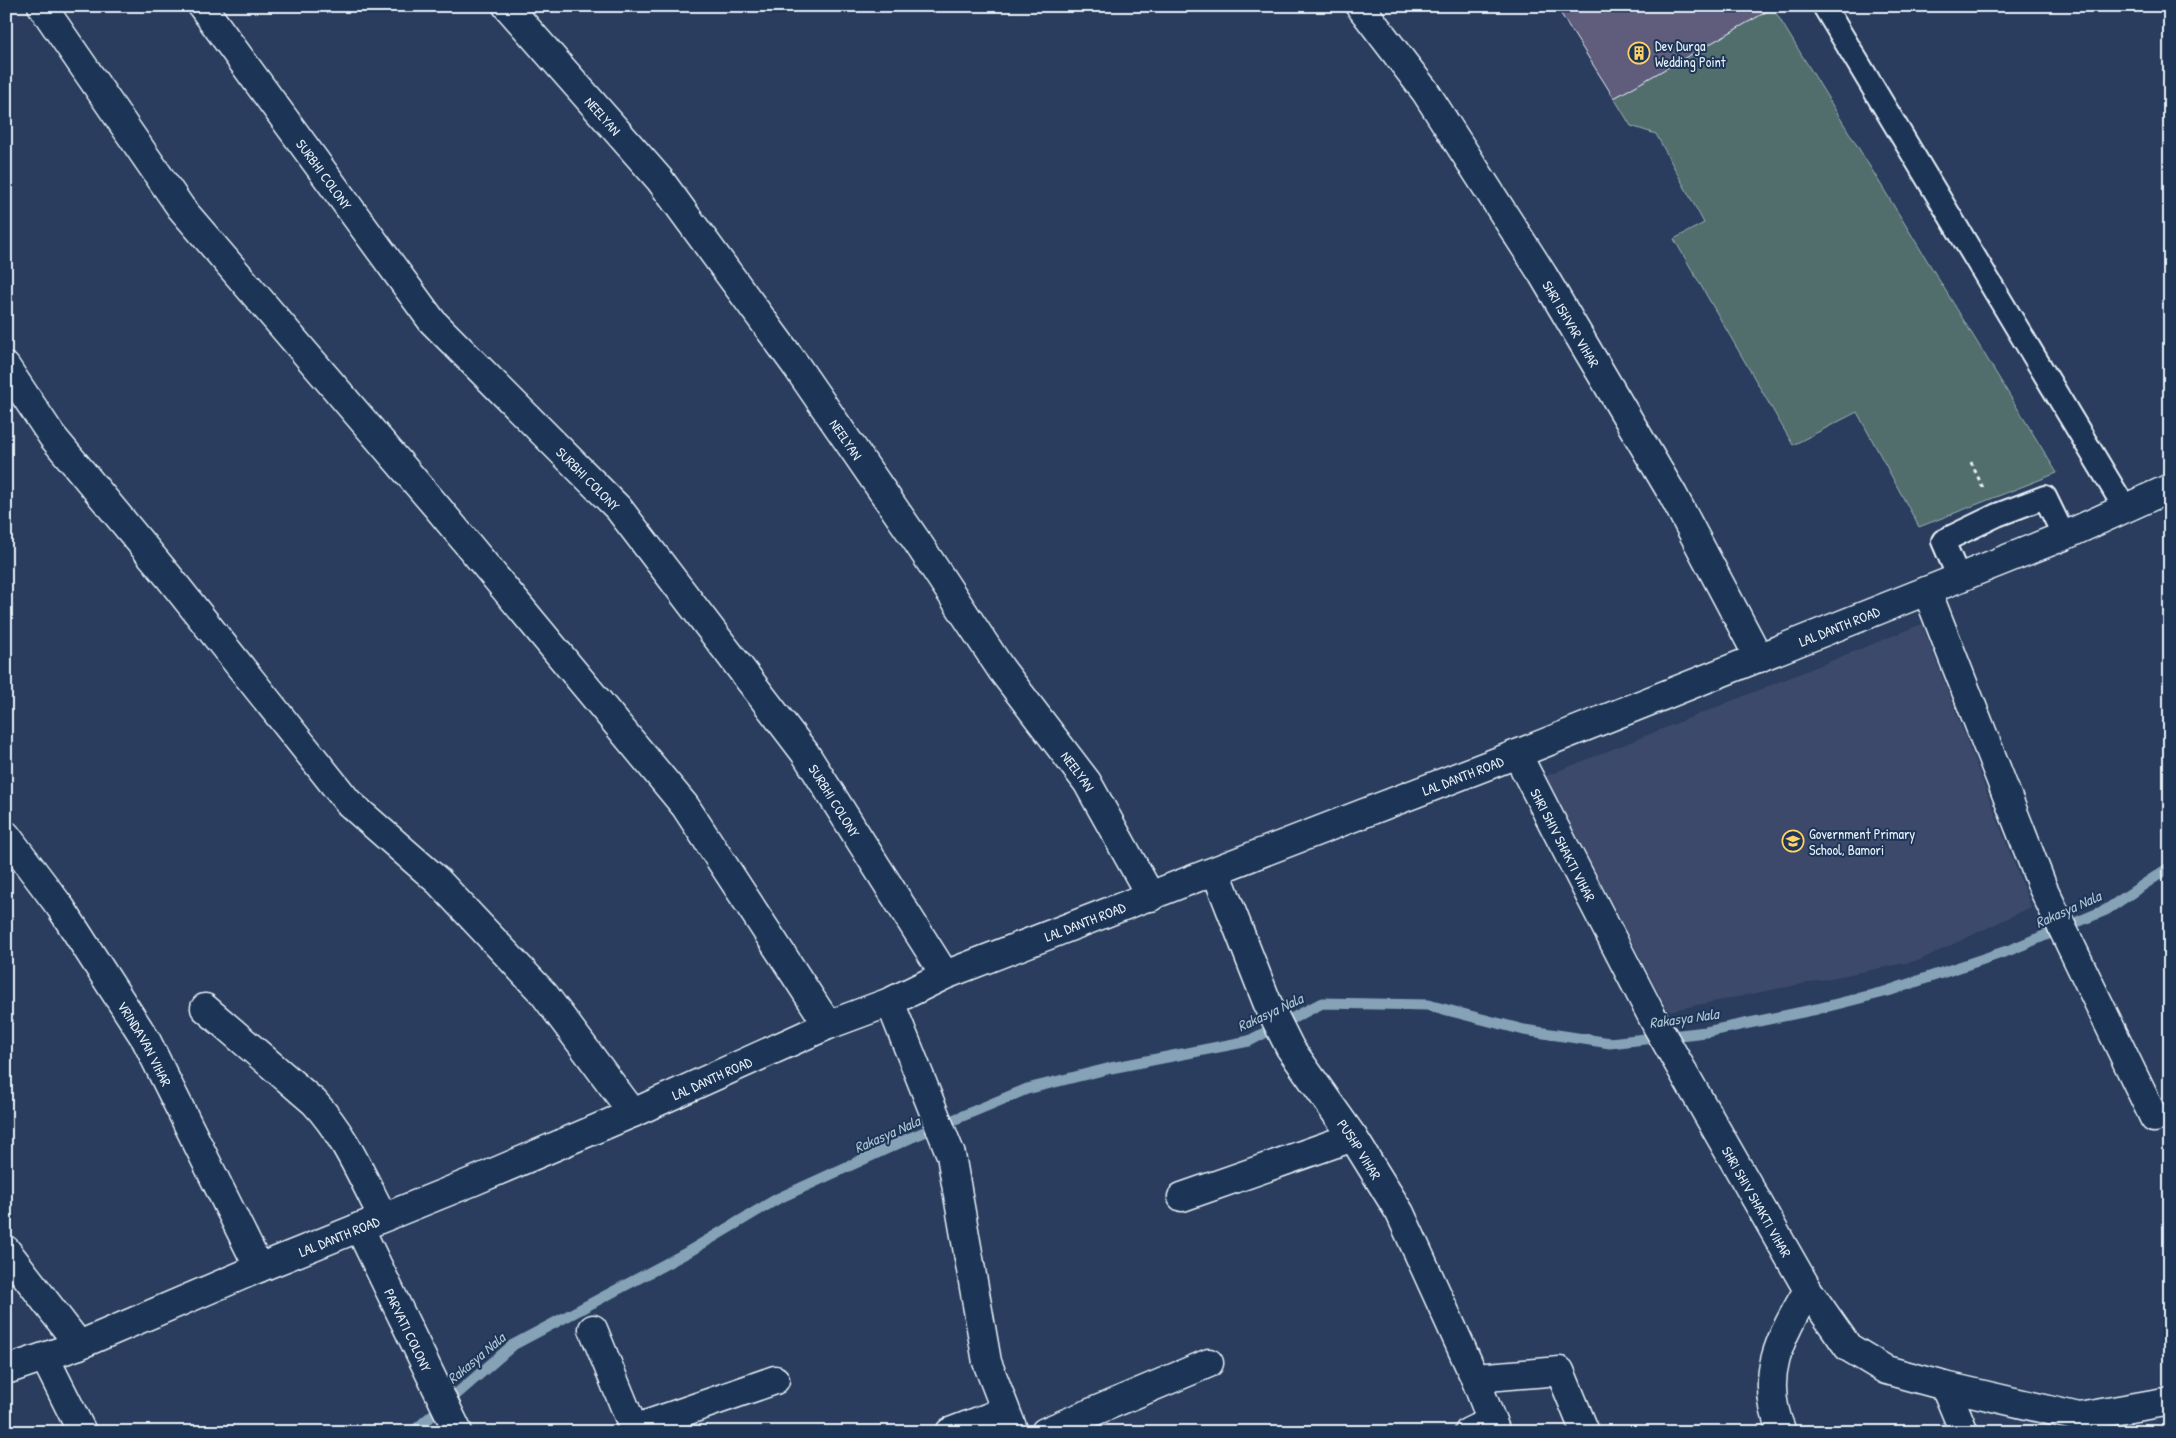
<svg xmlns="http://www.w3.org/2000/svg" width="2176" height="1438" font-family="'Patrick Hand',sans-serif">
<rect width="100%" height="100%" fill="#2a3d5e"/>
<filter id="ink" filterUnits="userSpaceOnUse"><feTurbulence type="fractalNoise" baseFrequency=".02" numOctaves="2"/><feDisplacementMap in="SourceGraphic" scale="10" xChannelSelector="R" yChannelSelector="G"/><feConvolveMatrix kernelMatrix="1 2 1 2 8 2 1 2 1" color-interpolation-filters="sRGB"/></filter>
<g filter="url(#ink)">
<polygon fill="#3d496a" points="1922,624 2031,907 1920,960 1668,1011 1546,776"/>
<polygon fill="#516e6d" stroke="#9cb0b2" points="1773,8 2057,473 1919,527 1857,412 1793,445 1674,239 1704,223 1656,134 1631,126 1614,98"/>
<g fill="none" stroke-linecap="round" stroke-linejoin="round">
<polyline stroke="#85a2b6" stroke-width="11" points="413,1432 513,1345 688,1252 777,1199 910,1138 1027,1089 1111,1068 1249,1041 1322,1003 1428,1005 1524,1030 1610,1043 1706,1032 1817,1009 1888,991 2010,950 2106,910 2170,867"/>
</g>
<polygon fill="#5f5c7b" stroke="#e8f1f8" points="1556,6 1771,6 1773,8 1614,98"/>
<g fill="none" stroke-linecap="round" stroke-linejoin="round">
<g stroke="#e8f1f8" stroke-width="26">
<g id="lane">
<polyline points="1824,6 2125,508"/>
<polyline points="1959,578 1943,541 1997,515 2045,497 2064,536"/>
</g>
</g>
<g stroke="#e8f1f8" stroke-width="31">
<g id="street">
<polyline points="42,6 181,208 437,507 685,806 828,1025"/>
<path id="s1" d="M202 6 432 321 619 509 805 753 945 975"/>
<path id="s2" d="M507 6 660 180 797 367 918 543 1001 669 1087 782 1151 897"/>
<path id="s3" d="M1360 6 1425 91 1543 275 1673 495 1759 658"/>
<polyline points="6,367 52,436 169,577 348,802 438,881 544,994 633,1113"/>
<polyline points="1927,591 2043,888 2154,1118"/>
<path id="s4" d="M1517 754 1657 1026 1808 1290 1848 1347 1886 1370 1945 1386 2079 1417 2170 1401"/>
<path id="s5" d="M6 835 61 908 146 1040 259 1268"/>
<path id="s6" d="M1216 872 1267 1002 1290 1048 1353 1137 1400 1213 1475 1378 1496 1432"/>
<polyline points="890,1002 951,1155 987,1362 1014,1432"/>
<path d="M205 1008 314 1102C345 1135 362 1177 383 1217"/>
<polyline points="1182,1197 1353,1137"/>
<path id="s7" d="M359 1227 458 1432"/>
<polyline points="6,1250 79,1345"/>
<polyline points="593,1329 635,1432"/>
<polyline points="45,1358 82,1432"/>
<polyline points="1475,1378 1560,1371 1585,1432"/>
<polyline points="1945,1386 1964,1432"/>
<polyline points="634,1429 775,1380"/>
<polyline points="950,1432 1005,1411"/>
<polyline points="1045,1432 1209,1363"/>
<polyline points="1469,1432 1492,1421"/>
<path d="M1782 1432C1758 1377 1780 1338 1808 1290"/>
</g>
</g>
<g stroke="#e8f1f8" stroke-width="31">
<g id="secondary">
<path id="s8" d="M6 1370 79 1345 259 1268 474 1181 633 1113 828 1025 890 1002 945 975 1517 754 2064 536 2170 488"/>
</g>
</g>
<polyline stroke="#e8f1f8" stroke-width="3" stroke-dasharray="4 4" stroke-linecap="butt" points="1971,462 1983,488"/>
<use href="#lane" stroke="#1d3557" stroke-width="22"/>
<use href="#street" stroke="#1d3557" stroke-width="28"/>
<use href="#secondary" stroke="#1d3557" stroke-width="28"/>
</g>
</g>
<defs>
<g id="building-ring" transform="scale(1.125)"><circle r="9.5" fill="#1d3557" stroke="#ffd166" stroke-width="1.5"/><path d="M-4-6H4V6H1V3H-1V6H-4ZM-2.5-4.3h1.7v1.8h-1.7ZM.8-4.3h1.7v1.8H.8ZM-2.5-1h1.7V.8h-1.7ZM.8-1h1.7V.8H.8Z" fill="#ffd166"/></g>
<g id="school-ring" transform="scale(1.125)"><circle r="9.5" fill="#1d3557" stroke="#ffd166" stroke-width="1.5"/><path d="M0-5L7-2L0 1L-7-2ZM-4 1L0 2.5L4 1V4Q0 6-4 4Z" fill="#ffd166"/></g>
</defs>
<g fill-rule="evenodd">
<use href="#building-ring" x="1639" y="53"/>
<use href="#school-ring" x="1793" y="841"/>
</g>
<g text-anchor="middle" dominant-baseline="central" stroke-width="4" stroke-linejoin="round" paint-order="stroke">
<g font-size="14" fill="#e8f1f8" stroke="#1d3557" text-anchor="start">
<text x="1655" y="45">Dev Durga<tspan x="1655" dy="16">Wedding Point</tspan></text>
<text x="1809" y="833">Government Primary<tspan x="1809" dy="16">School, Bamori</tspan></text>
</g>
<g font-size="14" fill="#e8f1f8" stroke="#1d3557">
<text stroke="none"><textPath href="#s2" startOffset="146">NEELYAN</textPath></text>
<text stroke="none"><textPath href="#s1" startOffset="208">SURBHI COLONY</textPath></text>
<text stroke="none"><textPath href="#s3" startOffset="382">SHRI ISHVAR VIHAR</textPath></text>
<text stroke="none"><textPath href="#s2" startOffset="551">NEELYAN</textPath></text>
<text stroke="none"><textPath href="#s1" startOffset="612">SURBHI COLONY</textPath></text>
<text stroke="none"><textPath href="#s8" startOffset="1979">LAL DANTH ROAD</textPath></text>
<text stroke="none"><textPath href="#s2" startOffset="956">NEELYAN</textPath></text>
<text stroke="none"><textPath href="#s8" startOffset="1574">LAL DANTH ROAD</textPath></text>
<text stroke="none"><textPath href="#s1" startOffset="1018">SURBHI COLONY</textPath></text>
<text stroke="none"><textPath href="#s4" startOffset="102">SHRI SHIV SHAKTI VIHAR</textPath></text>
<text stroke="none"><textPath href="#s8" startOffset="1169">LAL DANTH ROAD</textPath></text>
<text stroke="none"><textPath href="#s5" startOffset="251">VRINDAVAN VIHAR</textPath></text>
<text stroke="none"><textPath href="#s8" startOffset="764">LAL DANTH ROAD</textPath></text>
<text stroke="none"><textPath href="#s6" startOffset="314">PUSHP VIHAR</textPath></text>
<text stroke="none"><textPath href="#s4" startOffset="508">SHRI SHIV SHAKTI VIHAR</textPath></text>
<text stroke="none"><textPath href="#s8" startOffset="359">LAL DANTH ROAD</textPath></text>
<text stroke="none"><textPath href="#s7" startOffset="114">PARVATI COLONY</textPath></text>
</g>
<g font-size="15" font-style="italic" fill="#aec3d2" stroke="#1d3557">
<text transform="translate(2068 909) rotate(-24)">Rakasya Nala</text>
<text transform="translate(1270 1012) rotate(-25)">Rakasya Nala</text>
<text transform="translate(1684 1018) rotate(-8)">Rakasya Nala</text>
<text transform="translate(887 1134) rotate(-24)">Rakasya Nala</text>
<text transform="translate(476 1358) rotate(-40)">Rakasya Nala</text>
</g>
</g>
<rect width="2176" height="1438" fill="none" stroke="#1d3557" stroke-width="25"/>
<rect x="12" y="12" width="2151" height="1413" fill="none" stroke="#e8f1f8" stroke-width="2" filter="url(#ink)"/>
</svg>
